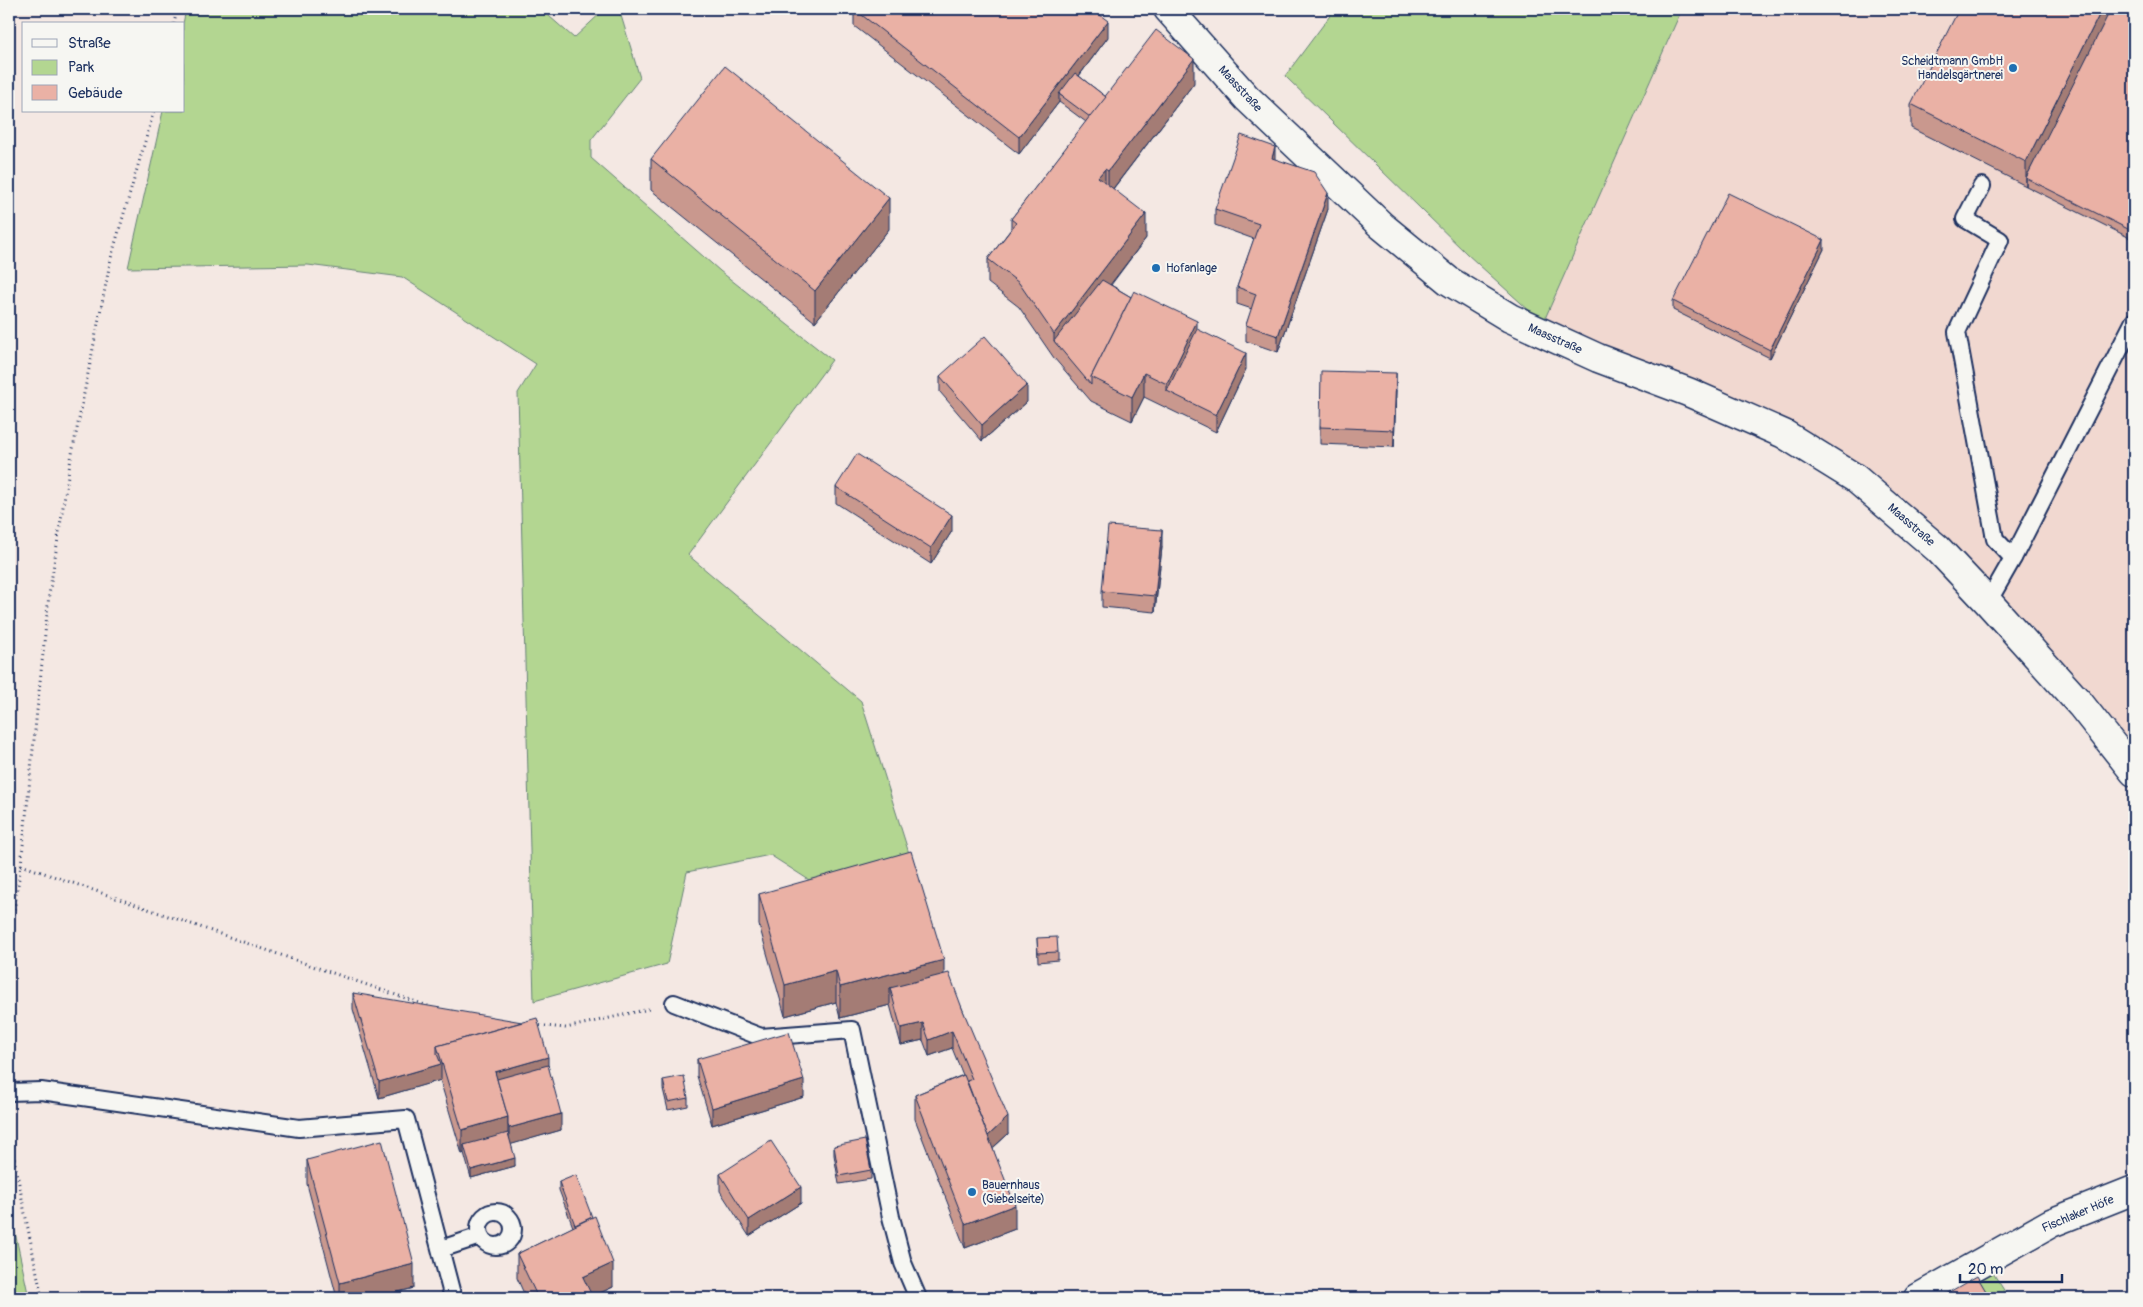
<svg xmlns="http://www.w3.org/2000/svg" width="2143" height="1307" font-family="Pangolin,sans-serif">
<rect width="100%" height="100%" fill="#f4e8e3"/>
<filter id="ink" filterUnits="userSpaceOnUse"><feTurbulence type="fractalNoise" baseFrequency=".02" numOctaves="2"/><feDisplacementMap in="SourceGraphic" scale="10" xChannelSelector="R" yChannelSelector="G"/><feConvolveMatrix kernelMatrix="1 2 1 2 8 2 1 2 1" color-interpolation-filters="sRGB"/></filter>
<g filter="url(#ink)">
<polygon fill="#f1d8d0" points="1682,9 2134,9 2134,759 1895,500 1543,323"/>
<g fill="#b3d691" stroke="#678278">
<polygon points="186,9 541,9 574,38 605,9 619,9 640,78 591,140 591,158 720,271 832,360 688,555 861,701 912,863 820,887 770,855 687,872 667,964 534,1001 518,393 536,364 402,277 308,265 128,268 163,111 184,111 183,24"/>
<polygon points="1335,9 1682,9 1543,323 1467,254 1285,76"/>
<polygon points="9,1204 29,1298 9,1298"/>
<polygon points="1993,1273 2009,1298 1950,1298"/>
</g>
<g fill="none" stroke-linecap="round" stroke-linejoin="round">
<g stroke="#1b2f5e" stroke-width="20">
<g id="service">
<polyline points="1982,186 1965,219 2000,240 1957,332 1995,539 2013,558"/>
<polyline points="1988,602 2013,558 2134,321"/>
<polyline points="674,1003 761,1037 852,1030 891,1217 903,1263 918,1298"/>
<polyline points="9,1092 41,1091 299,1128 406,1119 453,1298"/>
<circle cx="496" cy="1229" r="17"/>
<polyline points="441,1249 480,1236"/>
</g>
</g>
<g stroke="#1b2f5e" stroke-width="31">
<g id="minor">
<polyline points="1168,9 1247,98 1382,226 1449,281 1510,318 1598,358 1688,392 1784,434 1855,478 1938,549 1988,602 2081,705 2134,772"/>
<polyline points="1918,1298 2051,1223 2134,1190"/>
</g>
</g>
<g stroke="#1b2f5e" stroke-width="3" stroke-dasharray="1 4" stroke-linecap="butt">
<polyline points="174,24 177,9"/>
<polyline points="21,865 428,1006"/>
<polyline points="9,944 21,865 49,595 69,469 111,258 154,111"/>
<polyline points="535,1025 566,1028 649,1009"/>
<polyline points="9,1134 42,1298"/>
</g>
<use href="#service" stroke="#f6f6f2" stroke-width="16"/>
<use href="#minor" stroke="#f6f6f2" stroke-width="28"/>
</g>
<g fill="#c9988e" stroke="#1b2f5e">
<polygon points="854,9 1108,37 1079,76 1106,97 1194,83 1113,189 1146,238 1111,285 1131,297 1197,329 1246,369 1216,432 1144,397 1132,421 1091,401 1054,358 1019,307 988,283 988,259 1011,229 1011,219 1086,122 1059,102 1019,154 854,26"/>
<polygon points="2134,9 2134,240 2026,186 1911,128 1911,104"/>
<polygon points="651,159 889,229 815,322 651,190"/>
<polygon points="1275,159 1328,209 1278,352 1246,341 1246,325 1252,309 1237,304 1237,287 1254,239 1215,225 1215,209"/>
<polygon points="1824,249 1770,358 1673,310 1673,301"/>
<polygon points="940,376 1027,402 982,441 940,392"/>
<polygon points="1396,390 1394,447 1320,444 1320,427"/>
<polygon points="836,487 952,531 931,564 836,503"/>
<polygon points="1162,547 1155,612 1102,607 1102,591"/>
<polygon points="759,894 944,975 962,1008 1008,1134 993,1148 1015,1229 965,1248 915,1119 915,1095 963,1075 952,1048 929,1056 923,1040 901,1045 890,1005 840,1018 836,1002 785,1016 759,925"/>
<polygon points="1037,938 1058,952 1058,960 1038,962"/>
<polygon points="353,993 548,1065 561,1130 511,1144 515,1166 471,1178 464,1153 462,1154 440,1080 379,1098 353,1009"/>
<polygon points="697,1059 804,1097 712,1125 697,1076"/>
<polygon points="663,1080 688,1098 688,1106 668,1110 663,1089"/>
<polygon points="834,1146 871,1170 871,1179 839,1184 834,1155"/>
<polygon points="307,1160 414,1288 375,1298 337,1298 307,1184"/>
<polygon points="720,1174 801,1203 749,1236 720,1191"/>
<polygon points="559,1182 613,1287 592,1297 593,1298 526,1298 517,1278 517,1254 573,1227 559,1190"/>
</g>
<g fill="#a47c74" stroke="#1b2f5e">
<polygon points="2102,9 2114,9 2026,178 2026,186 2026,162"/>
<polygon points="1108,21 1108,37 1063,97 1059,94 1059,102 1019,154 1019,137"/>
<polygon points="1194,59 1194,83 1108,195 1108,171"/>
<polygon points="1275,147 1275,163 1272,158"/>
<polygon points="1105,169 1105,193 1098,177"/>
<polygon points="1328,193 1328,209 1278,352 1278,336"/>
<polygon points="889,198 889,229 815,322 815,291"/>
<polygon points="1146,214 1146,238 1061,349 1054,341 1054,334"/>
<polygon points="1824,240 1824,249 1770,358 1770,350"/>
<polygon points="1197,321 1197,346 1167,391 1167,384"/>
<polygon points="1246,353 1246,369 1216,432 1216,415"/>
<polygon points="1144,373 1144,397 1132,421 1132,397"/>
<polygon points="1396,373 1396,390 1394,447 1394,430"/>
<polygon points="1027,385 1027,402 982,441 982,425"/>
<polygon points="952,515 952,531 931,564 931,548"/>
<polygon points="1162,530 1162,547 1155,612 1155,596"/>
<polygon points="944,960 944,991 890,988 890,1005 840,1018 840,987"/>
<polygon points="836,971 836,1002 785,1016 785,985"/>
<polygon points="923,1023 923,1040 901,1045 901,1028"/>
<polygon points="952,1031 952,1048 929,1056 929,1040"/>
<polygon points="548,1057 548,1081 499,1095 495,1072"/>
<polygon points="441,1064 441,1080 379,1098 379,1082"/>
<polygon points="804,1080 804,1097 712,1125 712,1108"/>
<polygon points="561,1114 561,1130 509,1145 509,1128"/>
<polygon points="508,1117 508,1141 464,1145 464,1153 462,1154 462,1130"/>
<polygon points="1008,1117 1008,1134 986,1154 986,1138"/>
<polygon points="515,1158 515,1166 471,1178 471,1170"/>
<polygon points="801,1187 801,1203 749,1236 749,1220"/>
<polygon points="1015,1205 1015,1229 965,1248 965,1224"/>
<polygon points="613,1263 613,1287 589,1298 583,1277"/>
<polygon points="414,1264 414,1288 375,1298 340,1298 340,1283"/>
</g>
<g fill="#eab1a5" stroke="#1b2f5e">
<polygon points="854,9 1092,9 1108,21 1019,137"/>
<polygon points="1959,9 2102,9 2026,162 1911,104"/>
<polygon points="2111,9 2134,9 2134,232 2026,178"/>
<polygon points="1156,30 1194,59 1108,171 1105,169 1098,177 1146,214 1054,334 1019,283 988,259 1016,223 1011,219"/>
<polygon points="725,66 889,198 815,291 651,159"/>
<polygon points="1075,73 1106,97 1090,117 1059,94"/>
<polygon points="1241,135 1275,147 1272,158 1314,172 1328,193 1278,336 1246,325 1256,294 1237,287 1259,224 1215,209"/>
<polygon points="1728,193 1824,240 1770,350 1673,301"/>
<polygon points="1102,280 1131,297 1091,377 1091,385 1054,341"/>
<polygon points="1134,291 1197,321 1167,384 1144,373 1132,397 1091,377"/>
<polygon points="1197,329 1246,353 1216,415 1167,391"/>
<polygon points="985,336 1027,385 982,425 940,376"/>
<polygon points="1321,371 1396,373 1394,430 1320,427"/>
<polygon points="857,454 952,515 931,548 836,487"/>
<polygon points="1108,526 1162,530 1155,596 1102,591"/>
<polygon points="911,851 944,960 840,987 836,971 785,985 759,894"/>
<polygon points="1057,937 1058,952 1038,953 1037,938"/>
<polygon points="949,973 962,1008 1008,1117 988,1136 967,1081 972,1079 952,1031 929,1040 923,1023 901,1028 890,988"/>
<polygon points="353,993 522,1022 437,1046 437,1054 441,1064 379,1082"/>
<polygon points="537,1018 548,1057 495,1072 508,1117 462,1130 437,1046"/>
<polygon points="789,1032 804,1080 712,1108 697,1059"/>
<polygon points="548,1065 561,1114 509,1128 508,1125 508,1117 497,1079"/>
<polygon points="964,1075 1015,1205 965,1224 915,1095"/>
<polygon points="684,1076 688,1098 668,1102 663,1080"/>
<polygon points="508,1133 515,1158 471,1170 464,1145"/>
<polygon points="382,1140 414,1264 340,1283 307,1160"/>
<polygon points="865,1140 871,1170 839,1176 834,1146"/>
<polygon points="771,1141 801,1187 749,1220 720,1174"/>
<polygon points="576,1175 592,1217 575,1225 559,1182"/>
<polygon points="595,1216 613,1263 583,1277 593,1298 538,1298 517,1254"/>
<polygon points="1977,1276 1990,1298 1939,1298"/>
</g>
</g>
<g fill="#1f6fb2" stroke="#f6f6f2" stroke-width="2">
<circle cx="2013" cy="68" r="5"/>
<circle cx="1156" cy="268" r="5"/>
<circle cx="972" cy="1192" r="5"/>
</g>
<g text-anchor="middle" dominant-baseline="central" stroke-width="4" stroke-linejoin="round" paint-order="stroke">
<g font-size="12" fill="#1b2f5e" stroke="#f6f6f2" text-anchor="start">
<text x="2003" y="61" text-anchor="end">Scheidtmann GmbH<tspan x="2003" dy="14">Handelsgärtnerei</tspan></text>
<text x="1166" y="268">Hofanlage</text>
<text x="982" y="1185">Bauernhaus<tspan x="982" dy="14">(Giebelseite)</tspan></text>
</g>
<g font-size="12" fill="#1b2f5e" stroke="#f6f6f2">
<text transform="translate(1240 89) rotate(47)">Maasstraße</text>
<text transform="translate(1555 339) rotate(24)">Maasstraße</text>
<text transform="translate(1911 525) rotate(41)">Maasstraße</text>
<text transform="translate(2078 1214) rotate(-23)">Fischlaker Höfe</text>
</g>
</g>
<rect width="2143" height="1307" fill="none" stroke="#f6f6f2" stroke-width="30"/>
<rect x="15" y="15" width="2113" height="1277" fill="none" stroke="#1b2f5e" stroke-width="2" filter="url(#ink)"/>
<rect x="22" y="22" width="162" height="90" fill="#f6f6f2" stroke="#9ea6b7"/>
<rect x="32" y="39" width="25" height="8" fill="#f6f6f2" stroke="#9ea6b7"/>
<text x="68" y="48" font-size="15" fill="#1b2f5e">Straße</text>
<rect x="32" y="60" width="25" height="15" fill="#b3d691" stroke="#9ea6b7"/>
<text x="68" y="72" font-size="15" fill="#1b2f5e">Park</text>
<rect x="32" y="85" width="25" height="15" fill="#eab1a5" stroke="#9ea6b7"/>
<text x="68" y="98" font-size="15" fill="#1b2f5e">Gebäude</text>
<path d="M1960 1274v8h102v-8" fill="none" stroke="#1b2f5e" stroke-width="2.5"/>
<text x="1968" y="1274" font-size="15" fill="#1b2f5e" stroke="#f6f6f2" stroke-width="4" paint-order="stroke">20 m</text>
</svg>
